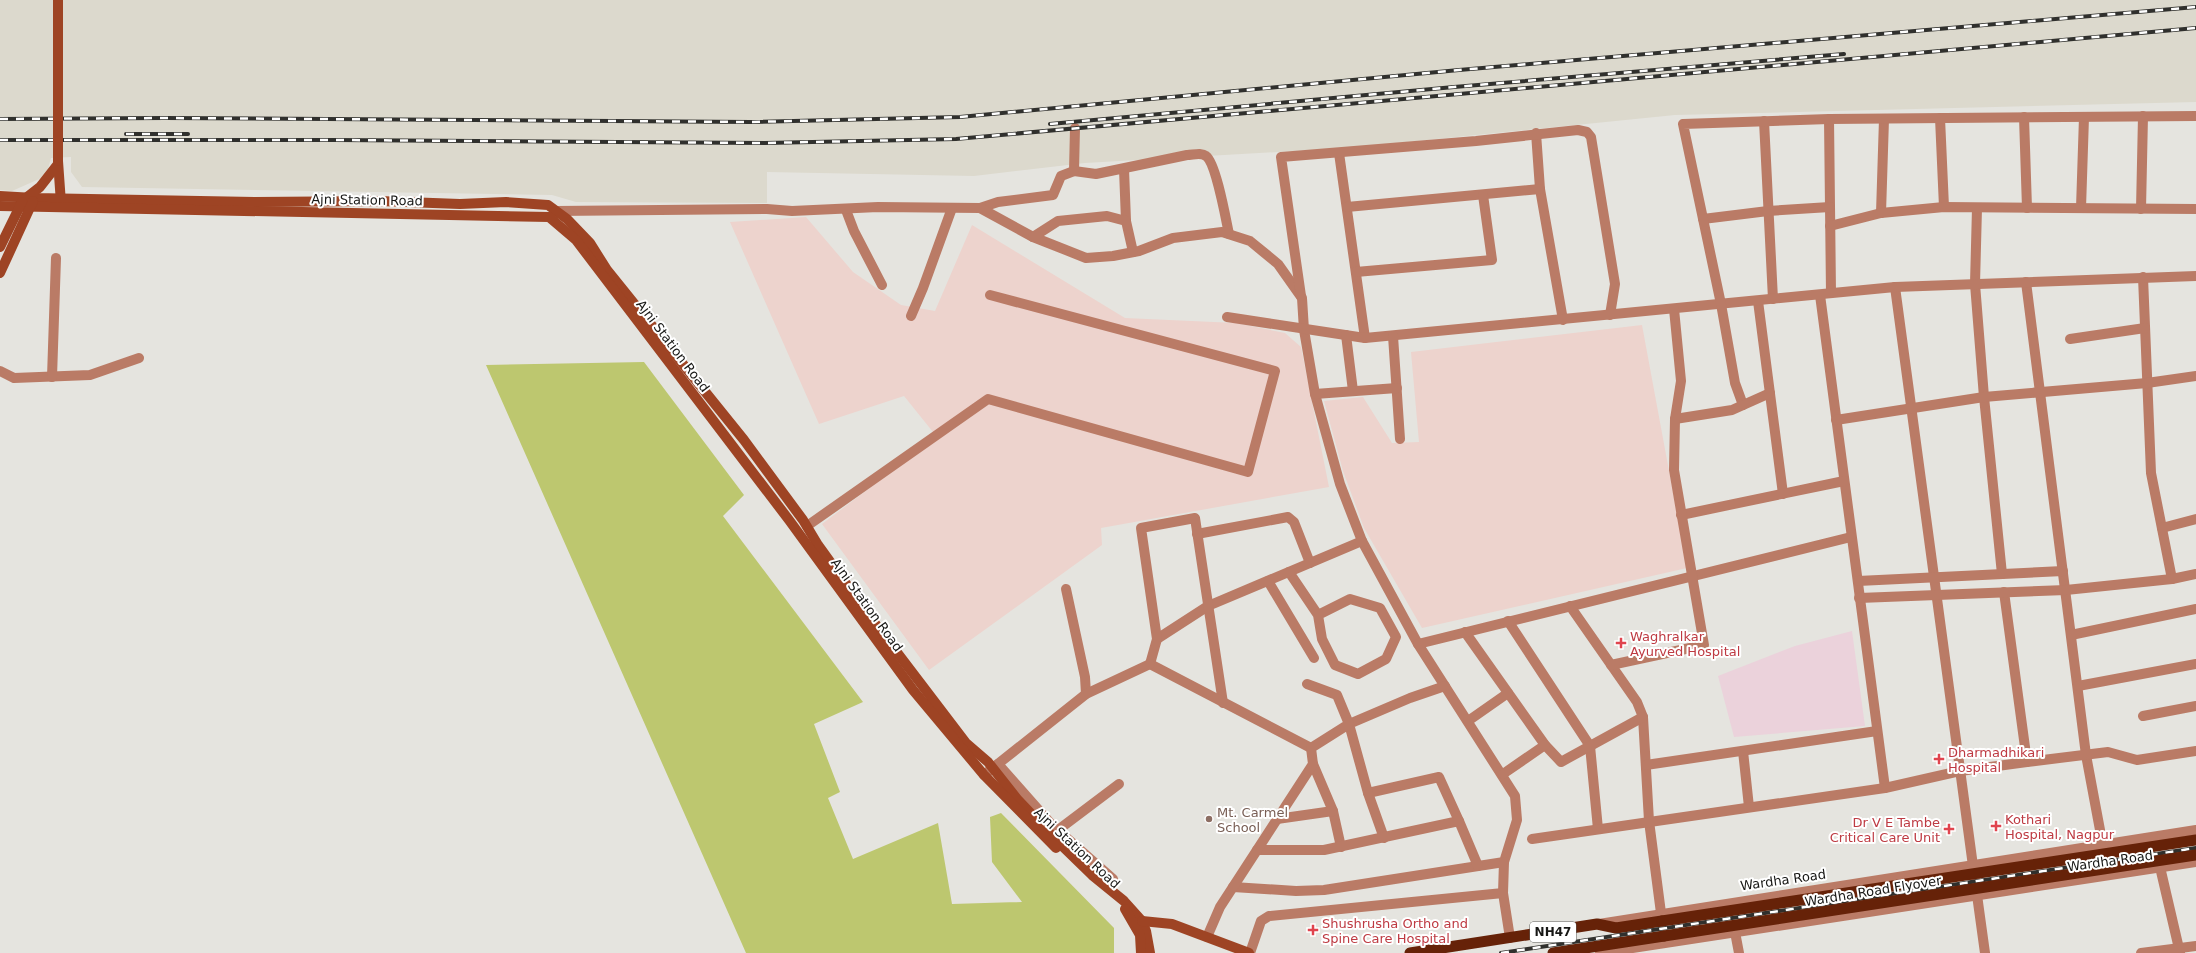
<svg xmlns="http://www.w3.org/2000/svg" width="2196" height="953" font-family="'DejaVu Sans',sans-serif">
<rect width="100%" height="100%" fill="#e5e4df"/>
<polygon fill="#dcd9cd" points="0,0 2196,0 2196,102 1675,115 1347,148 1085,163 974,176 767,172 767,203 576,202 552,195 82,187 71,172 71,157 51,158 46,176 12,191 0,190"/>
<g fill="#edd3cd">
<polygon points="806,217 853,272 901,305 935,311 972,225 1125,318 1236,323 1285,333 1301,347 1329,487 1101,528 1102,545 929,670 822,524 937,437 904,396 819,424 730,222"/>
<polygon points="1642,325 1687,568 1422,628 1364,528 1343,471 1324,401 1363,397 1392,443 1419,442 1411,352"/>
</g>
<polygon fill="#ebd2db" points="1852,631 1865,726 1734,737 1718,676 1795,646"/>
<polygon fill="#bdc76f" points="644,362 744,495 723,516 863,702 814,724 840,792 828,798 853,859 938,823 952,904 1022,902 992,862 990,817 1001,813 1114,928 1114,953 746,953 486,365"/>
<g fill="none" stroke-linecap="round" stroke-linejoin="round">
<g stroke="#ba7b66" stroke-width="10">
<polyline points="2024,117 2027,208"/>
<polyline points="1940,118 1944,207"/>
<polyline points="1829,119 1831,293"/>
<polyline points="1764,121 1773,299"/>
<polyline points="1536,133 1540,189 1563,320"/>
<polyline points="1339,153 1365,338"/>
<polyline points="1124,169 1126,221"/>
<path d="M1074 171 1096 174 1187 155C1193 155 1201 152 1206 156 1216 163 1226 220 1229 234"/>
<polyline points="1347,207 1540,189"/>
<polyline points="980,208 998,202 1053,195 1061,176 1074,171 1075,128"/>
<polyline points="1977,208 1975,284 1984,397 2002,574"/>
<polyline points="2081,208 2084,117"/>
<polyline points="2141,209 2143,116"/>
<polyline points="846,210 854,231 882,285"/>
<polyline points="1881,213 1884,119"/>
<polyline points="554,214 556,211 767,209 792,211 878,207 980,208 1033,237 1086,258 1113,256 1139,251 1173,238 1222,232 1250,241 1278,264 1302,298 1304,330 1315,394 1340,484 1362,541 1418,644 1515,796 1517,820 1504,862 1324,890 1296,891 1233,887"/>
<polyline points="1703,219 1768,211 1830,207"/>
<polyline points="1830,226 1881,213 1944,207 2196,209"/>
<polyline points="1033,237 1058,221 1107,216 1126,221 1133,252"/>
<polyline points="1356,272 1492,260 1483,195"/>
<polyline points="2143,277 2151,473 2172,579"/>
<polyline points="2026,282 2086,755 2103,846"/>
<polyline points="1895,287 1973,866"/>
<polyline points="1820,295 1885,788"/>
<polyline points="1301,296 1281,157 1476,141 1578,130 1587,132 1591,137 1615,284 1610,315"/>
<polyline points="1758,301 1783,494"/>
<polyline points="911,316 923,288 952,208"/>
<polyline points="1227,317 1365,338 1895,287 2196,276"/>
<polyline points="1346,335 1353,391"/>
<polyline points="1393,336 1400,439"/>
<polyline points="2070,339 2145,328"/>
<polyline points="0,371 14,378 90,375 139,358"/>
<polyline points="52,377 56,258"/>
<polyline points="1315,394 1397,388"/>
<polyline points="1743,405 1735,383 1721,304 1683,124 1829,119 2196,116"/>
<polyline points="1675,419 1732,410 1770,393"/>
<polyline points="1836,420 1984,397 2147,383 2196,376"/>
<polyline points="1681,515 1844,481"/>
<polyline points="807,526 988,399 1248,472 1275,371 990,295"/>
<polyline points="2162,528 2196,519"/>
<polyline points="1197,534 1288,517 1294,522 1310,563"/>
<polyline points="1289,572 1318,615 1322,639 1335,665 1358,674 1386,659 1396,637 1380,608 1350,599 1318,615"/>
<polyline points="1268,581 1314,658"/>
<polyline points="1858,581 2063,571"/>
<polyline points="1066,589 1085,677 1086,694"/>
<polyline points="2004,592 2027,762"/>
<polyline points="1859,598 2066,590 2172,579 2196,574"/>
<polyline points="1570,606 1637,702 1643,717 1649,821 1661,913"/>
<polyline points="1508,621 1590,746 1598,829"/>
<polyline points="1465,632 1545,745 1561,762 1643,717"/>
<polyline points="2071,635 2196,609"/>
<polyline points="1157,639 1208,606 1362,541"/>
<polyline points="1418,644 1851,537"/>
<polyline points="1150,664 1157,639 1141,528 1195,518 1223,703"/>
<polyline points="1150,664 1311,748"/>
<polyline points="1611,665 1704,645 1674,470 1675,419 1681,381 1674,309"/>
<polyline points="2078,686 2196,664"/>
<polyline points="2143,716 2196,706"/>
<polyline points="1468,721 1508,693"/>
<polyline points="1743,751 1749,807"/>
<polyline points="998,764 1052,825 1113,879"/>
<polyline points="1313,764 1333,811 1341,847"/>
<polyline points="1646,765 1877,731"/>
<polyline points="1503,774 1545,745"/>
<polyline points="984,775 1086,694 1150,664"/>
<polyline points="1368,793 1439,777 1459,821"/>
<polyline points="1277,819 1333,811"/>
<polyline points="1058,830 1119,784"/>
<polyline points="1384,838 1368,793 1349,724 1410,698 1445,686"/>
<polyline points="1532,839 1885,788 1960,771 2027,762 2108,752 2137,760 2196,751"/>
<polyline points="1257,850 1324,850 1459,821 1478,866"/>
<polyline points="2160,867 2180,953"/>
<polyline points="1503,893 1510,938"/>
<polyline points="1735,932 1739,953"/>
<polyline points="1207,937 1220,907 1313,764 1311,748 1349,724 1337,695 1307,684"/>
<polyline points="1250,953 1261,921 1269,916 1503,893 1504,862"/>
<polyline points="2141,953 2196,946"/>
</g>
<g stroke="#ba7b66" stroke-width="10">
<polyline points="1973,866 1985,953"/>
<polyline points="1599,924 2196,830"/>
<polyline points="1600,953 2196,862"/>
</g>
<g stroke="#9e4424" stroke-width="10">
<polyline points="58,161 61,203"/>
<polyline points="0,196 34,198 255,202 379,201 460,204 506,202 548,205 567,219 590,243 607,270 744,440 803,520 818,545 867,613 966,743 988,762 1018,800 1057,841 1092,875 1124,901 1142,921 1146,931 1150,953"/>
<polyline points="26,198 40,187 58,164"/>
<polyline points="0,206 549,217 576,240 789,520 913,690 984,775 1056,848"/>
<polyline points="0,247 22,202"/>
<polyline points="0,273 33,201"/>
<polyline points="1125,909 1140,935 1141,953"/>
<polyline points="1142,921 1172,924 1249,953"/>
</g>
<g stroke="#662208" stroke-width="11">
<polyline points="1410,953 1597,924 1616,928 1662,921"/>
<polyline points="1553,953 1664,936"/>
</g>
<g stroke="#30302d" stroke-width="4">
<g id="rail">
<polyline points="0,119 165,118 751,122 960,117 1459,70 2196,7"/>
<polyline points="1050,124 1454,87 1844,54"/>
<polyline points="126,134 188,134"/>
<polyline points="0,140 336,140 765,143 956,139 2196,28"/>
<polyline points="1501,953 2196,848"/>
</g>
</g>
<use href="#rail" stroke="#fff" stroke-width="2.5" stroke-dasharray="8" stroke-linecap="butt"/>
<polyline stroke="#9e4424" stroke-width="10" points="58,0 58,161"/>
<g stroke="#662208" stroke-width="11">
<polyline points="1662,921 2196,840"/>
<polyline points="1664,936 2196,855"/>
</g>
</g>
<g fill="#e0444e" stroke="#fff" stroke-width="1.5">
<path d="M1619 637h4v4h4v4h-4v4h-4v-4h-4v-4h4z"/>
<path d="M1937 753h4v4h4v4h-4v4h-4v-4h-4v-4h4z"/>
<path d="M1994 820h4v4h4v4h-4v4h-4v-4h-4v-4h4z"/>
<path d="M1947 823h4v4h4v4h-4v4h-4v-4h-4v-4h4z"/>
<path d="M1311 924h4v4h4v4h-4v4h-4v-4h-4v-4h4z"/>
</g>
<circle fill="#8d6e63" stroke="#fff" stroke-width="1.5" cx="1209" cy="819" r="4"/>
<g text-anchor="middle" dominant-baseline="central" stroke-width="4" stroke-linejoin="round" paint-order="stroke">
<rect fill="#fff" stroke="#5d5d5b" stroke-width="1" x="1530" y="922" width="46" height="20" rx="3"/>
<g font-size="12" font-weight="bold" fill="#171715">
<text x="1553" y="932">NH47</text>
</g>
<g font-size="13" fill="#171715" stroke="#fff">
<text transform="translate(367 200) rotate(1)">Ajni Station Road</text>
<text transform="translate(673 346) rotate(53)">Ajni Station Road</text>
<text transform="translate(867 605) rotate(54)">Ajni Station Road</text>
<text transform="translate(1077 848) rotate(43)">Ajni Station Road</text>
<text transform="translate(2110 861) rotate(-8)">Wardha Road</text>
<text transform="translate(1783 880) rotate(-8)">Wardha Road</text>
<text transform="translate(1873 891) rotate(-9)">Wardha Road Flyover</text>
</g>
<g font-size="13" fill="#be3a42" stroke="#fff" text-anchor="start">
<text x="1630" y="636">Waghralkar<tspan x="1630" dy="15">Ayurved Hospital</tspan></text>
<text x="1948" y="752">Dharmadhikari<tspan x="1948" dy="15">Hospital</tspan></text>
<text x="2005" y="819">Kothari<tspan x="2005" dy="15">Hospital, Nagpur</tspan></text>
<text x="1940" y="822" text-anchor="end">Dr V E Tambe<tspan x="1940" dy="15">Critical Care Unit</tspan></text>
<text x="1322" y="923">Shushrusha Ortho and<tspan x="1322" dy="15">Spine Care Hospital</tspan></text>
</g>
<g font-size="13" fill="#785e54" stroke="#fff" text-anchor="start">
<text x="1217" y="812">Mt. Carmel<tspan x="1217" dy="15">School</tspan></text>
</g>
</g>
</svg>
